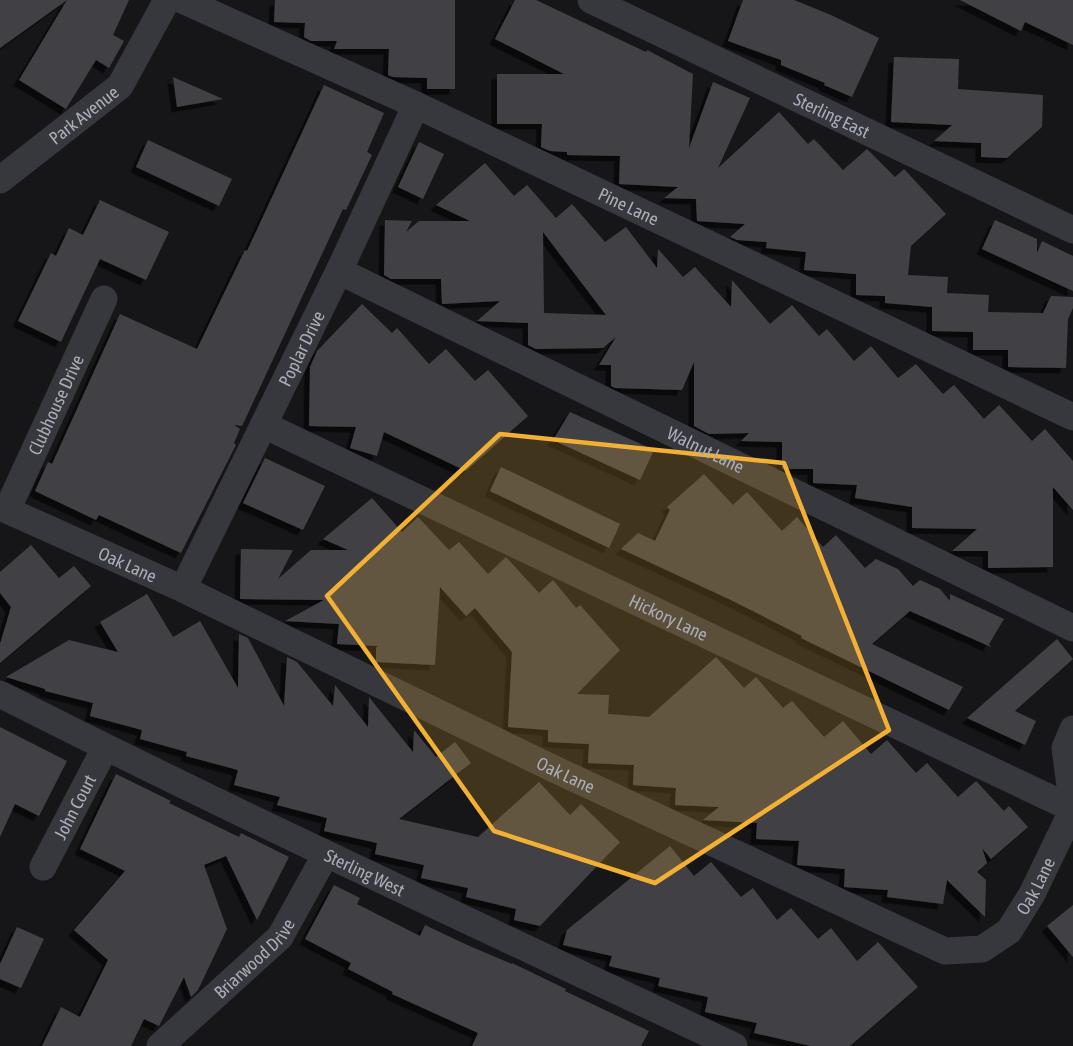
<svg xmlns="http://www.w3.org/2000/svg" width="1073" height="1046" font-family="'Asap Condensed',sans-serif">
<defs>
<filter id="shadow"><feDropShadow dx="-5.5" dy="5.5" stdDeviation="0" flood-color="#0009"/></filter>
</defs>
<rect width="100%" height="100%" fill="#161618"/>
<g fill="#404145" fill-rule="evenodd" filter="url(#shadow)">
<polygon points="0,0 129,0 113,35 124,41 109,68 96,60 66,109 19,80 67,0 0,48"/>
<polygon points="275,0 455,0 455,89 427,89 427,78 393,77 388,75 389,49 334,49 337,41 311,41 304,37 305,23 274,22"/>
<polygon points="515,0 536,0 646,52 647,50 693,74 689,148 713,82 750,98 718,168 779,112 808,144 814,139 843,170 867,149 895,177 904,169 946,214 911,246 908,275 948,277 947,293 989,295 988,312 1043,313 1051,296 1073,297 1073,308 1068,319 1066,368 1008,367 1008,350 973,350 973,332 932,331 932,307 885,303 885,296 856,295 856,274 804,270 806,252 766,248 767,242 737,240 730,237 745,224 697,221 696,199 664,198 678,187 619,184 620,156 567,155 567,152 550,151 541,147 542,124 497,124 497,74 564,74 495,39"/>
<polygon points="743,0 794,0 831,15 879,38 852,97 824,85 825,83 781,65 781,60 728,41"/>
<polygon points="960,0 1073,0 1073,45 1025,22 1021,31"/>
<polygon points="894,57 959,59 958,89 1043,95 1042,127 1007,158 981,157 981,143 934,141 952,125 891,122"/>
<polygon points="173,77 223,99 177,107"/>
<polygon points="324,85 384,113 367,152 372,155 346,210 343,209 242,426 234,425 240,429 234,443 236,445 181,553 99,515 96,520 35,491 48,462 52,464 120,314 197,349 245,250 247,251"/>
<polygon points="148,140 232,179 219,206 136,167"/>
<polygon points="419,142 444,154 423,199 398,187"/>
<path d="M485 163 514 196 527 185 556 218 572 204 605 242 626 227 657 268 658 249 683 277 695 267 731 307 732 280 770 324 792 305 819 336 827 329 854 361 871 346 898 378 916 364 943 394 954 385 984 419 999 405 1032 441 1045 429 1073 461V510L1053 487V567L988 568V551H952L977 529 912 528V507L855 498 857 485 813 483V469H782V442L741 441 749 433 709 434 694 426V362L682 390 615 388 611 386V365H599L616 337 603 348 536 349 528 345V323L477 321 500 301 442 304 441 279H391L384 275 385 220 412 221 406 232 419 221H470L436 205ZM543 232 606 315 544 313Z"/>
<polygon points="100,200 169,232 146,280 100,259 61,342 18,321 51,253 56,256 69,228 83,235"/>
<polygon points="995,220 1037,239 1037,253 1042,241 1073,256 1073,291 982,249"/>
<polygon points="362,304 392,333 397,328 429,364 446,349 475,381 488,370 528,416 466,471 384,432 377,456 350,448 356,427 309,426 310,367 317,351"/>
<polygon points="570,412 654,450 640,480 553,440"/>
<polygon points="265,458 325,486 303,530 243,503"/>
<polygon points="501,467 620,524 609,548 490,491"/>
<polygon points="704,474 733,505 747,492 782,531 797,517 823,547 836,535 865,568 876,559 898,569 913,586 920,580 940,589 950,601 950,594 1004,619 989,644 991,647 910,611 872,644 963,687 949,710 801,638 802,636 731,600 621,549 638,533 655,541 670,510 667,507"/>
<polygon points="372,498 402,532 418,517 449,550 459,542 488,574 506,557 539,593 553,580 576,608 580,605 620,650 577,694 609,695 608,714 649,717 716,657 744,688 756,677 783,708 792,701 824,737 843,721 871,754 887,740 916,773 927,763 958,797 976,781 1004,811 1009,806 1028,827 991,859 982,848 987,863 977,872 986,880 985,917 947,880 943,904 887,897 888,890 844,887 845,869 797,865 799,841 756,839 757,823 703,820 719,807 675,805 676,788 633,785 634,765 588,763 589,744 548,742 548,730 508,727 512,652 475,608 466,616 440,587 435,665 376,662 376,648 378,646 337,644 339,624 285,621 324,600 240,599 241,549 293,550 278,579 311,550 348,550 323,539"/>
<polygon points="31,545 59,578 74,566 91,586 0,663 0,644 11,607 0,593 0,572"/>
<polygon points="147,594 173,637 200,621 238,688 239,634 248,638 284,706 287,657 297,662 333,706 335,685 368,727 369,697 413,752 414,730 436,757 455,742 471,763 399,819 478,837 539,782 570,815 581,804 620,842 540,926 514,920 516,909 466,897 468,888 421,878 424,865 375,854 377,843 324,831 327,818 277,805 280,797 234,785 238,770 186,756 187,752 140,739 142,730 90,716 93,703 45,691 45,689 6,677 69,640 118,652 100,622"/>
<polygon points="1057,639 1073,659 1015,711 1036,721 1025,745 967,718"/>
<polygon points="0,727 67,761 39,816 15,804 0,837"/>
<polygon points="116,774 171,801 169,803 239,837 241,833 289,857 257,920 226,856 204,865 227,929 198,990 191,997 184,977 159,1026 144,1019 131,1046 42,1046 61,1007 80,1017 108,960 74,930 125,871 80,849"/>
<polygon points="670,846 694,876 711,862 741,897 753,888 777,920 791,908 818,939 831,928 857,961 878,942 918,987 850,1046 811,1046 754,1033 757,1023 705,1012 708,997 658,986 660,978 609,966 612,956 563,945 567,930"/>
<polygon points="334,885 360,898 357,904 420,936 425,925 465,944 512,964 512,963 566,989 565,991 649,1031 641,1046 472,1046 478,1033 392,994 393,992 348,969 351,963 305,939"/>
<polygon points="1073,905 1073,957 1047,926"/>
<polygon points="17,927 44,939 21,988 0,979 0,964"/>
</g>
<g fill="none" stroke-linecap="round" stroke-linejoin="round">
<g stroke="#37383d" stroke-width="27">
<path id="s1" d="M182 0 416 105 1073 417"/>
<path id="s2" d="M591 0 1073 230"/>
<path id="s3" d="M0 180 120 86 167 0"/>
<path id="s4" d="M339 271 1073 628"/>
<path id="s5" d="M264 425 1073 809"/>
<path id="s6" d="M0 507 183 589 552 768 945 951 982 949 1009 931 1032 894 1073 809"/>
<path id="s7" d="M7 510 104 299"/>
<path id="s8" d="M183 589 339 271 416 105"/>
<path id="s9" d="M0 694C242 817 489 930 734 1046"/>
<polyline points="1073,809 1065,748 1073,729"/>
<path id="s10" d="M43 867 105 748"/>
<path id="s11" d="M160 1046 280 937 326 854"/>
</g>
</g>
<path fill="#f2b134" fill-opacity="0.2" stroke="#f2b134" stroke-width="4.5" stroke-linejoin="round" d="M500 434 784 463 889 730 655 883 494 831 327 596Z"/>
<g text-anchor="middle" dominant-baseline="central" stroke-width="4.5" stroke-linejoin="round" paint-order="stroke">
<g font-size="18" fill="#a8adb8" stroke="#111113">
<text stroke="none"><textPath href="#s3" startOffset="106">Park Avenue</textPath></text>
<text stroke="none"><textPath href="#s2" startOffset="267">Sterling East</textPath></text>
<text stroke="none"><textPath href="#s1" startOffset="492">Pine Lane</textPath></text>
<text stroke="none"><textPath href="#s8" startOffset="268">Poplar Drive</textPath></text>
<text stroke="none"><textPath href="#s7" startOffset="116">Clubhouse Drive</textPath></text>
<text stroke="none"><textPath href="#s4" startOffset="408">Walnut Lane</textPath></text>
<text stroke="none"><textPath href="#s6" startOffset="140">Oak Lane</textPath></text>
<text stroke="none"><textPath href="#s5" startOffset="448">Hickory Lane</textPath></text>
<text stroke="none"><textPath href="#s6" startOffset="626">Oak Lane</textPath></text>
<text stroke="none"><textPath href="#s10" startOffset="68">John Court</textPath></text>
<text stroke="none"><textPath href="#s9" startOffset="406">Sterling West</textPath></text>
<text stroke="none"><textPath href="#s6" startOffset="1166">Oak Lane</textPath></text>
<text stroke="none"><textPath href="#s11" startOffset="129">Briarwood Drive</textPath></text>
</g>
</g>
</svg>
